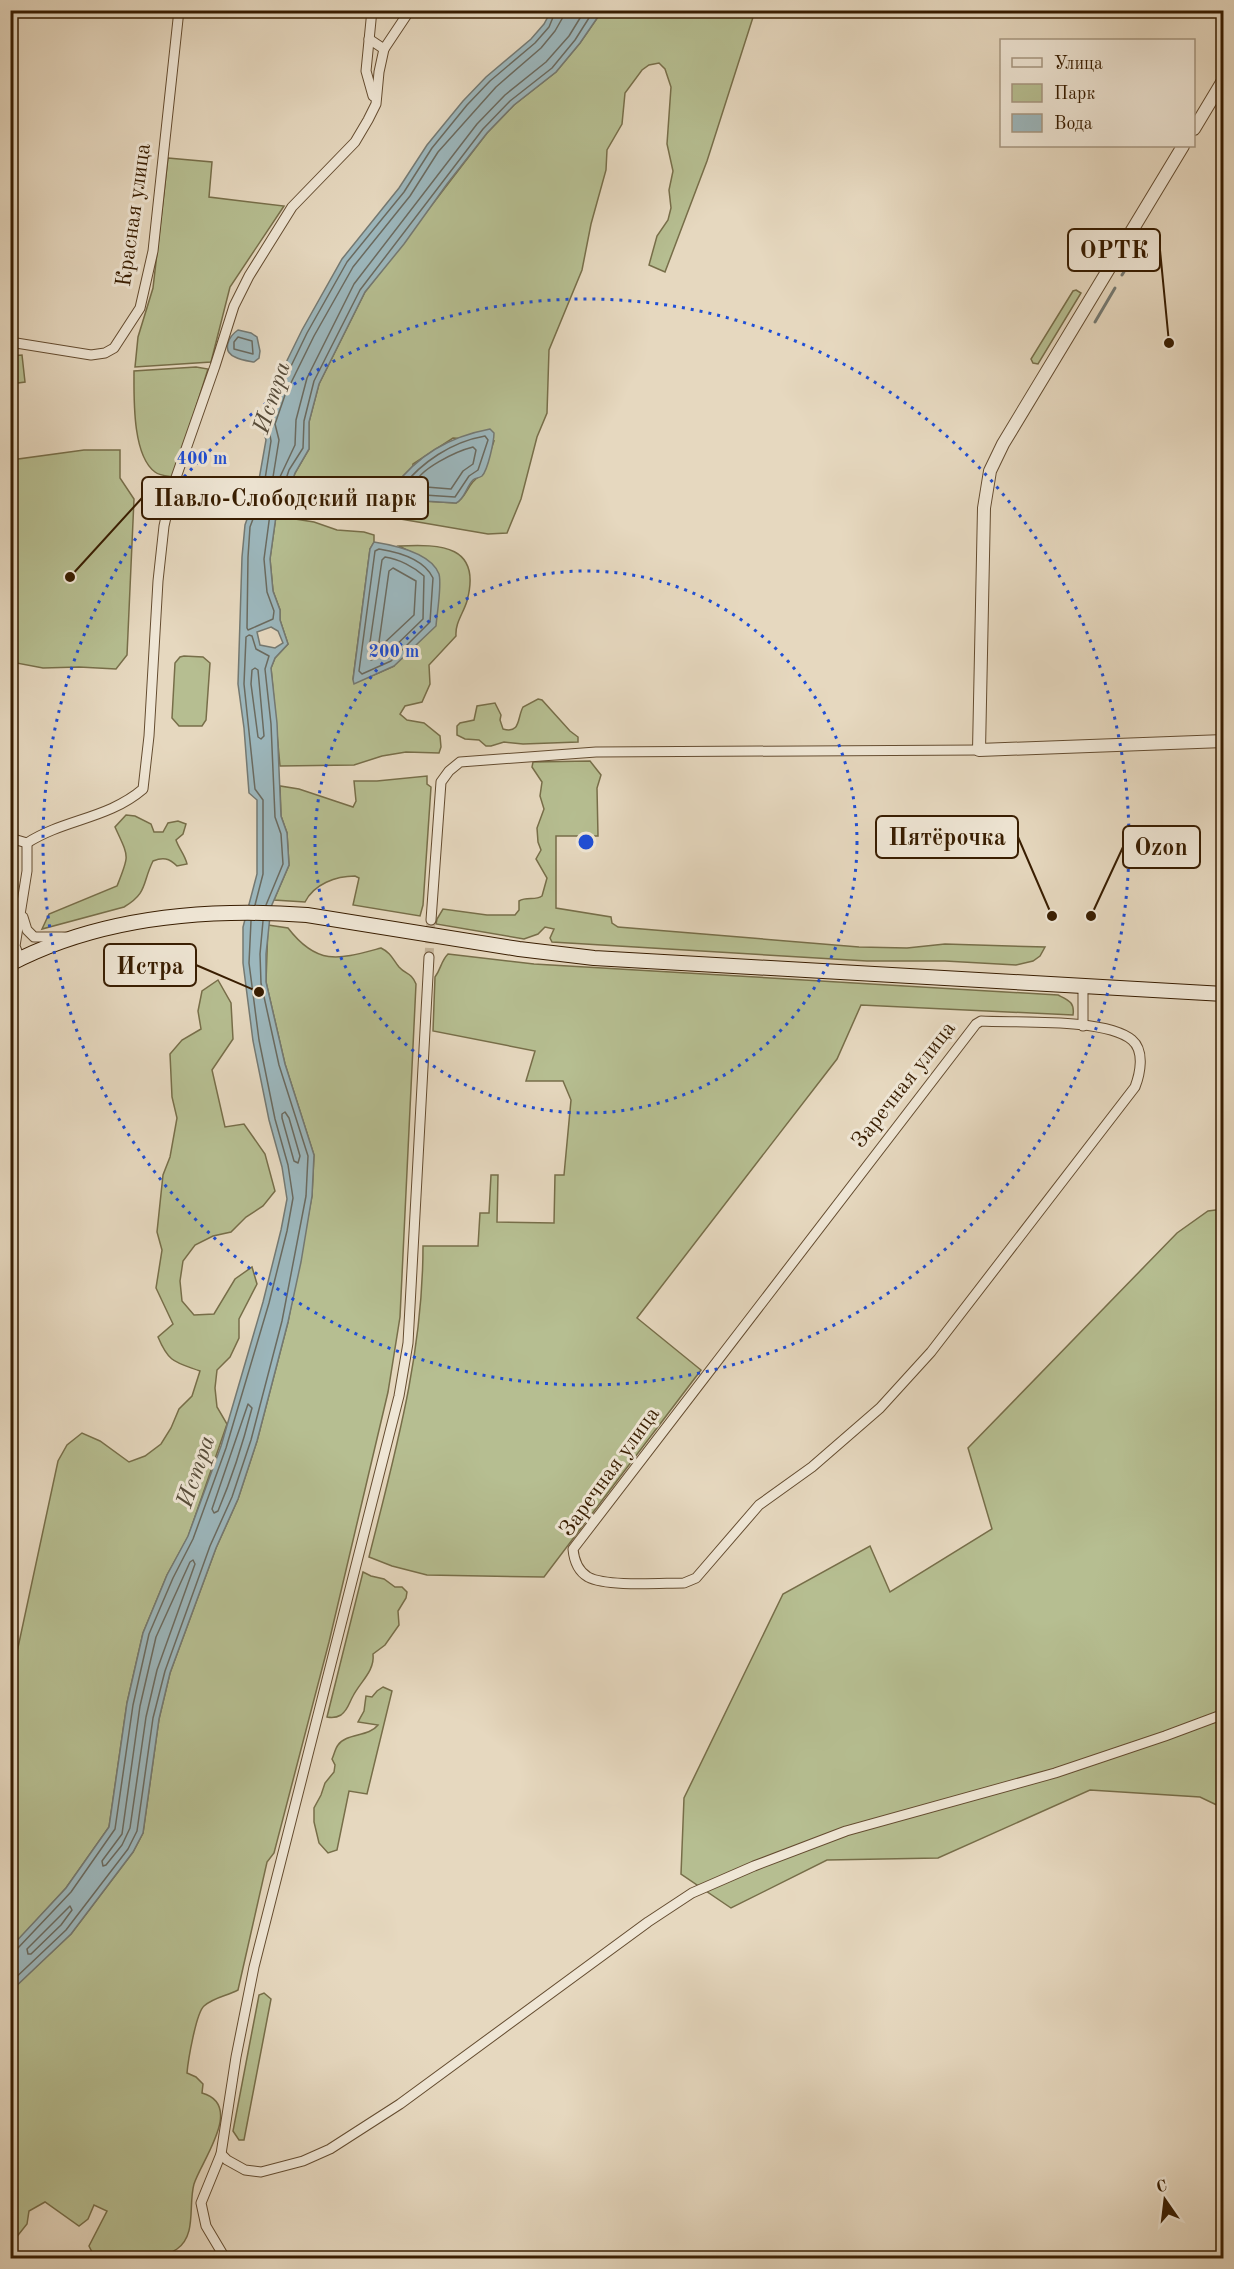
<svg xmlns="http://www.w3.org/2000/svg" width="1234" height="2269" font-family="'Old Standard TT',serif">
<rect width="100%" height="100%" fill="#e6d8bf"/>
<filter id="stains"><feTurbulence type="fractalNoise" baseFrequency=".00333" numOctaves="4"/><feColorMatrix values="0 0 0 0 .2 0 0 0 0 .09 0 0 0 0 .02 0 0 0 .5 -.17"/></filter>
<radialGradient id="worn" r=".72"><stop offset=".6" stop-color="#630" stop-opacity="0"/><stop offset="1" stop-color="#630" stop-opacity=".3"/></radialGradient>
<g fill="#b6be91" stroke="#776e49" stroke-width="1.5" fill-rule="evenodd">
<path d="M602 11H755L707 161 665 272 649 265 657 236 668 220 671 208 669 190 673 171 667 144 671 87 665 69 659 63 649 65 642 70 625 93 622 124 607 150 606 170 591 224 582 270 549 350 547 413 537 437 521 499 507 533 488 534 342 509 287 496 295 473 309 449V422L319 384 365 292 487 133 514 105 556 72 580 43ZM453 438 494 441 482 475C467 482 468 496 456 503L407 500 413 464Z"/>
<polygon points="168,158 212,162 209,197 284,206 230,287 211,362 135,367 138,337 153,288"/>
<polygon points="1076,290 1081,293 1038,364 1033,363 1031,359 1073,291"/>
<polygon points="22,355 25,382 11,384 11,356"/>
<path d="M196 367 208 369 174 477C168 476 160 476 155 472 132 455 134 397 134 371Z"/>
<polygon points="84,450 120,450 120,478 134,499 127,655 116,669 79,667 43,668 11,662 11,460"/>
<path d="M276 516 314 522 337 530 364 532 374 535V542L370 549 353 679C368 680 380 672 394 666L426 560 399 546C441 544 482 545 467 601 463 614 455 623 456 636L429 665 430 684 422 702 405 706 400 714 407 720 424 723 440 736 441 747 439 753 406 752 382 756 354 765 280 766 271 668 275 658 288 644 280 620V610L273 591 270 559Z"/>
<polygon points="184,656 203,657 210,663 206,720 202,726 179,726 172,718 175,663 180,657"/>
<path d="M538 699 542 700 570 731 578 737V742L523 744 504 742 491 746H486L479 740 465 739 457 735V726L460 723 474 720 477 706 495 703 501 715 500 720 503 729C521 734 517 718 523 707Z"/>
<path d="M590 761 601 775 597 788 598 836H556V908L611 917 612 923 618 927 859 947 907 948 945 944 1045 947 1040 956 1033 961 1016 965 945 961H867L552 942 550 938 554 929 545 927 538 934 524 939 436 924 437 919 443 909 487 915H515L519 910V901C527 896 535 901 542 896L547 878 536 859 541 850 538 842 537 828 544 809 540 796 542 782 532 767 533 762Z"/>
<path d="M427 776V784L431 787 423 905 420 916 353 905 359 878 355 876C336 876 314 884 305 902L274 900 289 865 287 833 281 816 280 786 299 789 353 807 356 801 354 781H377Z"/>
<path d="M126 815 135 816 151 824 154 832H163L168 823 178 821 186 824 183 834 176 840C179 849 185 855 187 864L177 866C169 858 163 857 153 861 142 883 148 893 124 907L42 929 49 914 117 886C130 854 129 858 115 827Z"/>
<path d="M268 925 288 928C318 967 340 959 381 948 391 953 392 958 399 967 406 975 411 972 416 984L400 1317 388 1392 329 1642 274 1853 267 1862 238 1990C227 1996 214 1997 204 2006 196 2013 188 2061 187 2073L196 2077 203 2084 202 2093C245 2105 201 2161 194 2184 188 2205 197 2235 177 2249 154 2265 121 2258 95 2258L89 2246 107 2211 94 2205 88 2219 79 2226 45 2202 29 2211 27 2224 11 2244 14 2258H11L10 1991 71 1934 133 1852 143 1833 159 1719 170 1673 216 1548 238 1499 257 1441 288 1322 312 1196 314 1155 285 1064 266 982Z"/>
<path d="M448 954 534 964 1058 995C1068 1000 1075 1002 1073 1015L861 1005 837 1059 637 1318 701 1370 544 1577 427 1575 392 1566 369 1557C395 1453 423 1355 423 1246H478L480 1213H489L491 1175H498L497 1222 554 1223 555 1175H564L571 1100 563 1081H526L535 1051 433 1031 435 977C441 969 441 961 448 954Z"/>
<path d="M218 980 231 1003 233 1039 212 1070 225 1127 244 1124 265 1154 275 1191 263 1206 246 1217 231 1232 213 1236 195 1245 183 1261 180 1281 182 1301 194 1315 214 1314 235 1279 252 1267 257 1284 239 1319V1338L230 1357 217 1370 215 1388 217 1407 227 1424 188 1537 167 1575 143 1633 127 1703 109 1827 66 1888 11 1948V1680L58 1461 67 1445 82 1433 100 1441 129 1462 145 1456 161 1444 171 1428 179 1409 192 1396 200 1371C175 1362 169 1363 158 1337L173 1324 156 1288 162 1250 157 1232 163 1175 170 1157 177 1118 172 1097 170 1054 182 1040 201 1029 198 1011 202 991Z"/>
<polygon points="1223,1209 1223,1808 1200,1797 1090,1790 938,1858 827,1860 731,1908 681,1874 684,1798 783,1594 870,1546 890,1592 992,1529 968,1448 1177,1233 1208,1211"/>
<path d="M363 1572 371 1576 384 1579 395 1587H402L407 1592 406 1598 398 1611 399 1625 385 1645 373 1654C375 1671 360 1682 353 1696 349 1703 348 1710 341 1715 336 1718 332 1718 327 1717Z"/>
<path d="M383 1687 392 1691 367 1794 349 1791 337 1850 328 1853 319 1843 314 1822V1808L321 1795 325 1783 334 1772 335 1765 332 1759C334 1755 335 1749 338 1745 346 1733 369 1737 378 1725L358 1722 364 1711 366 1696 372 1697 377 1691Z"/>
<polygon points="264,1993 271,1999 244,2140 239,2140 233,2131 259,1995"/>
</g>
<g fill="#9cb7bd" stroke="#747972" stroke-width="1.5" fill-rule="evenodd">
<path d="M551 11H602L580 43 556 72 514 105 487 133 447 184 404 244 365 292 319 384 309 422V449L295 473 287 496 276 516 270 559 273 591 280 610V620L288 644 275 658 271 668 277 723 281 816 287 833 289 865 271 907 266 954V982L285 1064 314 1155 312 1196 301 1262 288 1322 257 1441 238 1499 216 1548 170 1673 159 1719 143 1833 133 1852 71 1934 11 1991 10 1948 66 1888 109 1827 127 1703 143 1633 167 1575 188 1536 221 1446 263 1302 281 1230 287 1199 282 1167 269 1120 253 1041 243 963V927L257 874V800L249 793 244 728 238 684 242 557 245 525 257 491 266 440 261 423 273 389 302 330 342 259 399 188 427 145 463 101 486 77 531 39 544 24ZM271 627 278 631 283 643 275 648 260 645 257 632Z"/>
<path d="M238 330 251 333 257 337 260 351 259 358 254 362C248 361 240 360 235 357 221 351 229 336 238 330Z"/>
<path d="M490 429 494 433C494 441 488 470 482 476 479 478 475 478 473 480 466 487 465 499 456 503L407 500 394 494 392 489C418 455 448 437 490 429Z"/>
<path d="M374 542C393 545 431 553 439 574 442 585 437 613 436 626L394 666 354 684 353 680 370 549Z"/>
</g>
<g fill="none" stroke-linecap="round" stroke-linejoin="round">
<g stroke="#6a6a5f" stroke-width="1.5">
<polyline points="556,10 549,27 535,43 490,81 467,105 432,148 404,192 347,262 307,333 279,391 268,423 271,441 263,492 250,527 248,557 247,628 248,630 273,619 274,611 267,592 264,559 270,514 281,494 289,470 303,448 304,421 314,381 360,290 483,129 510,101 552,68 575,40 594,10"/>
<polyline points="564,10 563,17 555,31 541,48 496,87 438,152 410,196 353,267 314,336 285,395 275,424 279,440 273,477 274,480 279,479 295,445 296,420 307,378 354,284 477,124 505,95 546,62 569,36 585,10"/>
<polygon points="238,337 252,341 253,354 234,349 234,342"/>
<path d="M485 436 488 440 478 470 469 476 455 497 409 494 400 491 401 488C422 462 451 442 485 436Z"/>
<path d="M473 447 476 450 473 464 463 471 451 489 414 486C418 469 457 451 473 447Z"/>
<path d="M379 549C398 552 424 559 433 578L430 622 391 661 362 674 359 671 375 551Z"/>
<path d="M385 557C399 559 414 567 424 576L423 619 387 654 371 660 368 658 369 649 382 560Z"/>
<polygon points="393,568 416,581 414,615 381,646 379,642 389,571"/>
<polygon points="255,668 258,670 264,736 261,739 258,737 251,684 252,670"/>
<polyline points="255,905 263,874 263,800 255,789 244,684 246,637 249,635 252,636 256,649 269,656 265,669 271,724 275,817 281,834 283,864 266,905"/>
<polygon points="285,1112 289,1118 300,1156 298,1163 294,1161 282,1118 282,1114"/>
<path d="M248 1404 252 1408C243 1443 232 1478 218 1511L214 1513 212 1509Z"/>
<polygon points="193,1560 195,1564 157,1670 146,1717 130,1828 122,1845 106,1865 103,1866 102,1861 122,1834 140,1706 156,1637 190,1562"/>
<polygon points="70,1906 72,1910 61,1925 31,1954 28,1954 27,1949"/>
<polyline points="10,1951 17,1949 71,1892 115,1829 133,1705 149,1634 173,1578 193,1539 226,1448 269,1303 287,1231 293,1198 288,1165 275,1119 259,1040 249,963 251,921"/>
<polyline points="10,1983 66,1930 128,1849 137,1831 153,1718 165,1671 210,1546 232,1497 251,1440 282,1321 306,1196 308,1156 279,1065 261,983 260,954 263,921"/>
</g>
<g stroke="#747972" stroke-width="3">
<polyline points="1122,275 1138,249"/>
<polyline points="1095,322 1115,288"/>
</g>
<polyline stroke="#c3b399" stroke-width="9" stroke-dasharray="9 4.5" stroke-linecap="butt" points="429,957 431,920"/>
<g stroke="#644c30" stroke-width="11">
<g id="minor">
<polyline points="372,10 366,71 373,96"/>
<polyline points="384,49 410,10"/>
<polyline points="10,342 91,355 105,353 114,348 140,308 153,251 179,10"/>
<polyline points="10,838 27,843"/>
<path d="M27 843C64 819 108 819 143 789L149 736 158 581 164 526 173 486 215 366 234 306 249 276 292 207 355 142 368 120 376 104 379 72 384 49 369 39"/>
<polyline points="23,917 27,930 34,937 65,937"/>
<polyline points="431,920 441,782 449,771 460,762 596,752 979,750"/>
<polyline points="10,929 18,916"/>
<polyline points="20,959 15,946 27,871 27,843"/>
<path d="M981 1021C1017 1023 1106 1018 1132 1040 1145 1051 1140 1074 1135 1087L931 1352 880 1408 812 1467 759 1505 696 1578 684 1583C660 1583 607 1587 588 1577 578 1571 574 1560 573 1549L976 1024Z"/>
<polyline points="1083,1026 1083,985"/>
<polyline points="221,2154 227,2160 245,2170 261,2172 303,2161 330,2149 400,2104 648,1922 692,1893 754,1866 846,1831 1055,1773 1165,1736 1224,1714"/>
<polyline points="225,2258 206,2226 201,2203 221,2154 236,2057 254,1967 399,1396 408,1343 429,957"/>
</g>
</g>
<g stroke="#644c30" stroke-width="14">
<g id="tertiary">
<polyline points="1194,129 1224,79"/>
<polyline points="1183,146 1003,444 990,471 984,508 979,750 1224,741"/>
</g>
</g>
<g stroke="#381d01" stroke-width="16">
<path id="secondary" d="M10 964C100 917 208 908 307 915L519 949 594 958 1224 994"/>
</g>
<use href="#minor" stroke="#efe6d5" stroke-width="9"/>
<use href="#tertiary" stroke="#efe6d5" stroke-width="12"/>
<use href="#secondary" stroke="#efe6d5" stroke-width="14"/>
</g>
<g fill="none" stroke="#1d4ed8" stroke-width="3" stroke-dasharray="3 6">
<circle cx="586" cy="842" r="271"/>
<circle cx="586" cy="842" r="543"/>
</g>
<g text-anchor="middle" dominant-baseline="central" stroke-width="6" stroke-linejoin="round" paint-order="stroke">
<g font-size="22" fill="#381d01" stroke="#efe6d5">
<text transform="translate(134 215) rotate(-82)">Красная улица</text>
<text transform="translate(904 1085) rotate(-52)">Заречная улица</text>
<text transform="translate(610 1472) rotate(-54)">Заречная улица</text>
</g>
<g font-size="24" font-style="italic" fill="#564b39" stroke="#efe6d5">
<text transform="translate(273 398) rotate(-72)">Истра</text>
<text transform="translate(197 1472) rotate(-71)">Истра</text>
</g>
</g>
<circle cx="586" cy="842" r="9" fill="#1d4ed8" stroke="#efe6d5" stroke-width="3"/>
<g font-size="18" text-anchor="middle" font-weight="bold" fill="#1d4ed8" stroke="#efe6d5" stroke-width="6" stroke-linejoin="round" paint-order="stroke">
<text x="202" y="464">400 m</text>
<text x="394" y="657">200 m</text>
</g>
<path fill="none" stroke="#381d01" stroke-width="2" d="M1169 343L1160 250M70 577L142 498M1052 916L1018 837M1091 916L1123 847M259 992L196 965"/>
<g fill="#381d01" stroke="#efe6d5" stroke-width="2">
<circle cx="1169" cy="343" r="6"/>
<circle cx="70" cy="577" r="6"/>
<circle cx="1052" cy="916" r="6"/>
<circle cx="1091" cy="916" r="6"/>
<circle cx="259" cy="992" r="6"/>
</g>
<g fill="#efe6d5" stroke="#381d01" stroke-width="2">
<rect x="1068" y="229" width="92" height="42" rx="6"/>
<rect x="142" y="477" width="286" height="42" rx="6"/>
<rect x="876" y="816" width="142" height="42" rx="6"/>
<rect x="1123" y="826" width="77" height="42" rx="6"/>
<rect x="104" y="944" width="92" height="42" rx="6"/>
</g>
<g font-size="24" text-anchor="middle" font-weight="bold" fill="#381d01">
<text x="1114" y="258">ОРТК</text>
<text x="285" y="506">Павло-Слободский парк</text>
<text x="947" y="845">Пятёрочка</text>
<text x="1161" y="855">Ozon</text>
<text x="150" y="974">Истра</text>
</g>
<rect width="1234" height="2269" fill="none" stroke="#e6d8bf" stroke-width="36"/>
<rect x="12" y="12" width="1210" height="2245" fill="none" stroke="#381d01" stroke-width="3"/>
<rect x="18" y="18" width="1198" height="2233" fill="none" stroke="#381d01" stroke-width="1.5"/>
<rect x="1000" y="39" width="195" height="108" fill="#efe6d5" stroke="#a69680" stroke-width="1.5"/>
<rect x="1012" y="58" width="30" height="9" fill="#efe6d5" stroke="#a69680" stroke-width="1.5"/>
<text x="1054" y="69" font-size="18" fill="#381d01">Улица</text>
<rect x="1012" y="84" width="30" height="18" fill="#b6be91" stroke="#a69680" stroke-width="1.5"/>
<text x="1054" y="99" font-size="18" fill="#381d01">Парк</text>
<rect x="1012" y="114" width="30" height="18" fill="#9cb7bd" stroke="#a69680" stroke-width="1.5"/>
<text x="1054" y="129" font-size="18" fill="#381d01">Вода</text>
<g transform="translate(1165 2200) rotate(346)" stroke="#efe6d5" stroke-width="4.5" paint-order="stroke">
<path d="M0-4.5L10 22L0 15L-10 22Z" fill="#381d01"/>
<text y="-9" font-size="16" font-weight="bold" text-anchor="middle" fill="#381d01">С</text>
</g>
<rect width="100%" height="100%" filter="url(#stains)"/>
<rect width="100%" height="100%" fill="url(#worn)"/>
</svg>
